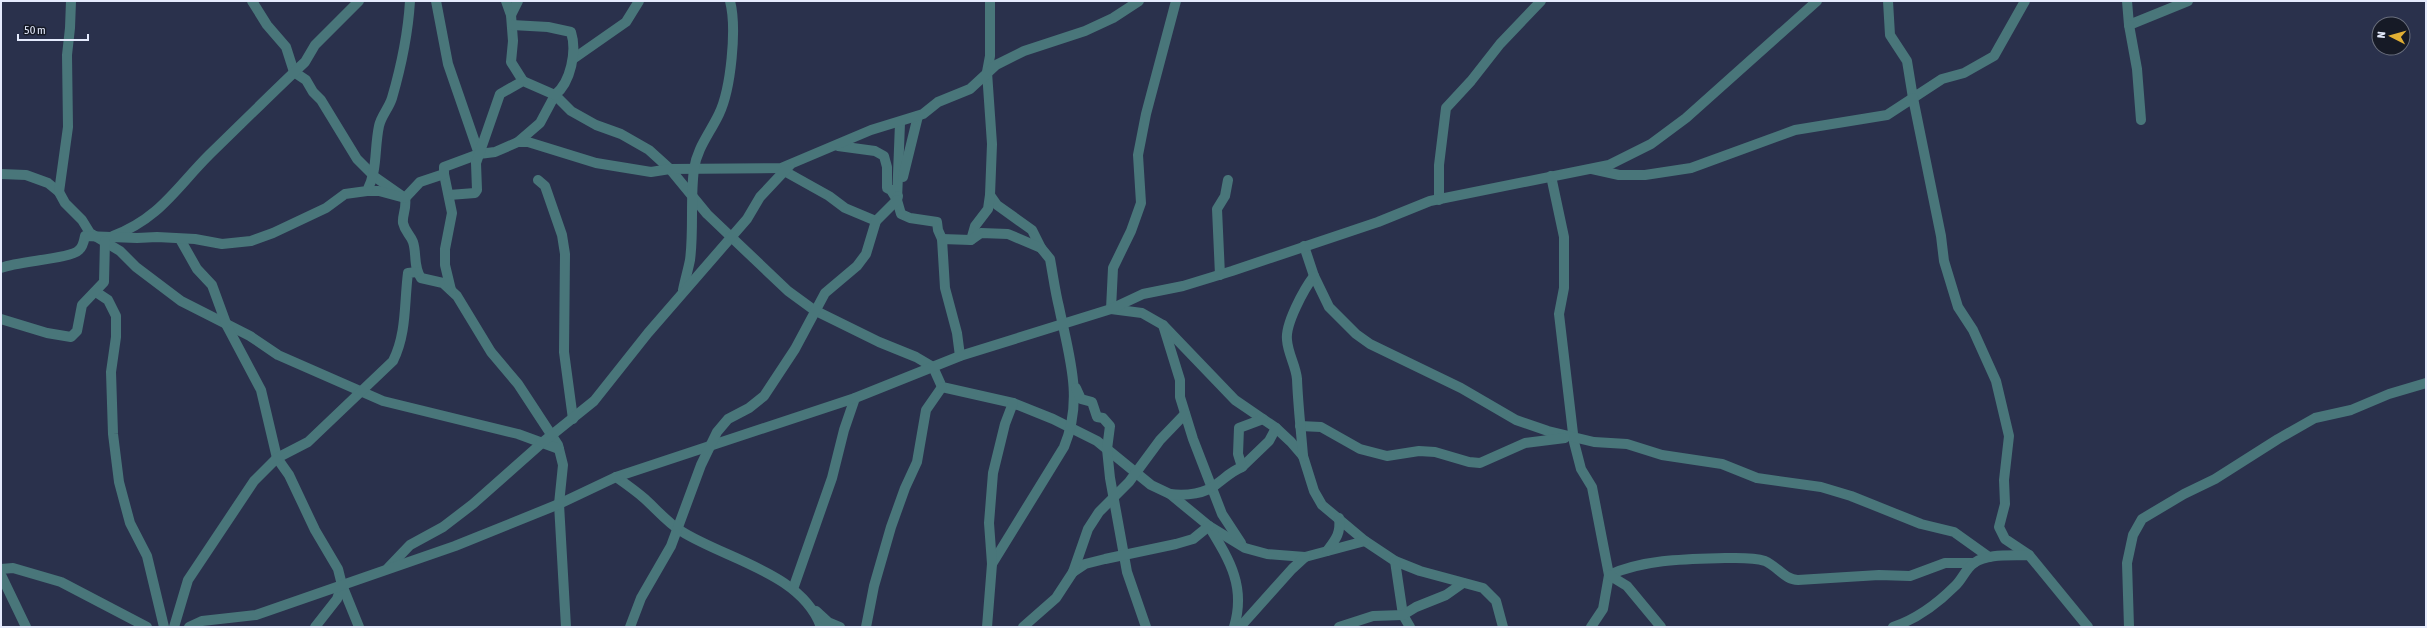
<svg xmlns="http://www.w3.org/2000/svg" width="2427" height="628" font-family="'Asap Condensed',sans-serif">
<rect width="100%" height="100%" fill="#2a314c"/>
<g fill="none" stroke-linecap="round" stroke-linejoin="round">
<g stroke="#49767a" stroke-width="10">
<path d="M252 1 267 25 286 47 294 72 306 80 313 92 321 100 357 159 375 177 405 198C407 208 402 215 403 223 405 232 410 234 413 242 417 254 413 267 421 278L443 283 457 296 491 352 518 384 558 445 563 465 559 504 566 627"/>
<polyline points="436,1 448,64 479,154"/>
<polyline points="506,1 511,15 513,41 511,62 523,81"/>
<polyline points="990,1 990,56 987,72 992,144 990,195 997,205 1032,230 1041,248"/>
<polyline points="1176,1 1146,114 1138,155 1141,203 1131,231 1113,268 1111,309 1142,313 1163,325 1235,400 1276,428 1291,442 1303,456 1314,491 1322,505 1365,541 1395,561 1420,571 1483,588 1496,601 1503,627"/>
<polyline points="1888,1 1890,35 1907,61 1913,98 1942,79 1964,73 1994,56 2025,1"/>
<polyline points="2127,1 2129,25 2188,1"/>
<polyline points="511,15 518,1"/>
<polyline points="2129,25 2137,69 2141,120"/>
<polyline points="573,59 626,22 639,1"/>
<polyline points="518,142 540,123 555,95 571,111 596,125 621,134 649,150 670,169 707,214 788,291 814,310 879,342 916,357 933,367 942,387 1013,403 1053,419 1097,441 1151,485 1170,494 1209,526 1245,548 1267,554 1305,557 1365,541"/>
<polyline points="838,146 875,151 884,156 887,167 887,188 891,190 897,200 900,123"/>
<polyline points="1592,169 1619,175 1645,175 1691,168 1795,130 1887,115 1913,98 1941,236 1944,261 1958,307 1973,330 1996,381 2009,436 2004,480 2005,504 1999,527 2005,539 2029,555"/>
<polyline points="786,172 829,196 845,208 876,221"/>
<polyline points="1,174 26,175 48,183 59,192 65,203 82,220 90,233 120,251 136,267 181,301 250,336 278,355 383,401 518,434 559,449"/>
<polyline points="444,174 452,213 445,249 445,265 451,290"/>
<polyline points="1551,176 1564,237 1564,288 1559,314 1574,442 1581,469 1592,487 1609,575 1603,609 1591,627"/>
<polyline points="903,177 918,116"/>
<polyline points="538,180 545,186 562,235 565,254 564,352 573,419"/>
<polyline points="367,191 379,191 405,198 420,182 444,174 444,167 479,154 495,152 518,142 528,142 596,163 651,172 670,169 781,168 871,130 923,114 938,102 970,89 996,65 1024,51 1085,31 1113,18 1139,1"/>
<polyline points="59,192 68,127 67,55 70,28 71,1"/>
<path d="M449 195 475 193 477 190 476 163 500 94 523 81 555 95C571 82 577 51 571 32L548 27 512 25"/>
<polyline points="898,196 897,200 901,214 910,218 937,222 938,230 942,239"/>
<polyline points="1439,200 1439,165 1446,108 1471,81 1500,44 1541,1"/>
<path d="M113 236C160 218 176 188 209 155 241 124 273 92 305 62L315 45 359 1"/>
<polyline points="180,239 197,269 212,285 227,326 261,390 277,458 289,475 315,530 338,569 342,585 337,599 315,627"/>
<polyline points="971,240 975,226 988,209 990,195"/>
<polyline points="1304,246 1314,276 1329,307 1356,334 1370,344 1461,388 1516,420 1548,431 1594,442 1627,444 1662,455 1722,464 1757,478 1821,487 1851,496 1921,524 1954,532 1989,557"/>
<path d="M1 268C17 261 71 259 79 250 83 247 84 241 85 236L137 238 157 237 195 239 222 244 251 241 273 233 326 208 345 194 367 191C378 169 374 150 379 126 381 116 389 108 392 98 401 67 408 34 410 1"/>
<polyline points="1220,275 1217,209 1225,196 1228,180"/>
<path d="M683 290C685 280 688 270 690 260 694 230 690 199 694 169 697 148 710 133 719 114 731 89 737 28 730 1"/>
<polyline points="96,292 108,300 116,316 116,337 111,372 113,434 119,482 130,523 147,556 164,627"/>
<polyline points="1,319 47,333 71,337 77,331 82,305 104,282 105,241"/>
<polyline points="1163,325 1180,380 1180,397 1193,439 1222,514 1241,543"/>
<path d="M960 356 957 333 945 288 942 239 971 240 981 233 1008 234 1041 248 1050 259C1053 275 1055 291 1059 307 1069 356 1084 399 1064 447L992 564"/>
<polyline points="1076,388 1081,399 1092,402 1097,417 1103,418 1110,426 1107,449 1110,478 1127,572 1146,627"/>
<polyline points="1300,426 1321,427 1360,449 1387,456 1419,451 1435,452 1469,462 1480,463 1525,443 1565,438"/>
<path d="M1303 456C1301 430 1298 405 1297 379 1296 366 1288 354 1287 340 1285 324 1304 289 1314 276"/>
<polyline points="1242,467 1269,441 1276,428"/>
<path d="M616 477C626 484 636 491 645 499 657 510 668 523 681 531 725 559 802 573 821 627"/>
<path d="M1170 494C1186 496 1206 494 1218 483 1226 477 1232 471 1242 467L1238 454 1239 428 1263 419"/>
<path d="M1210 528C1230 561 1246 587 1234 627"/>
<path d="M1327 551C1336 539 1341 533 1339 518"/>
<polyline points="1395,561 1403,615 1410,627"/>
<polyline points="388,568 410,545 443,527 473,504 543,442 594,401 648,333 747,219 760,197 790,165"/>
<polyline points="1,569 13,568 61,582 147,627"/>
<polyline points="1073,572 1085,564 1105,559 1176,544 1193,539 1209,526"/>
<polyline points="1,575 26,627"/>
<path d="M1609 575C1645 559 1687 559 1725 558 1738 558 1753 557 1765 561 1777 566 1785 580 1798 580L1879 575 1910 576 1945 563H1974"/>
<polyline points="1609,575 1627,586 1661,627"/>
<polyline points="342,585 359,627"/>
<polyline points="793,589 832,478 844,430 855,398"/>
<polyline points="816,611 828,622 840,627"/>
<path d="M174 627 188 580 254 481 277 458 308 442 393 361C407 333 404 303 408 273L417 272"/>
<polyline points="189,627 202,621 256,615 455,546 559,504 616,477 855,398 960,356 1111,309 1143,294 1183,286 1232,271 1378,222 1430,201 1609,165 1651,144 1686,118 1817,1"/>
<polyline points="630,627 641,598 671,546 701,465 717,432 728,419 749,408 764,396 795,349 825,293 857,266 866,254 876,221 897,200"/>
<polyline points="866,627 874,586 891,527 905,488 917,462 926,410 942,387"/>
<polyline points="987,627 992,564 989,523 993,473 1005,424 1013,403"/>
<polyline points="1023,627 1056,598 1073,572 1088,529 1099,512 1129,482 1160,440 1185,414"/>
<polyline points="1240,627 1292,569 1305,557"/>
<polyline points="1339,627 1373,616 1403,615 1416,607 1446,595 1463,583"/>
<path d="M1893 627C1917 619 1937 604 1955 586 1962 580 1966 568 1974 563 1988 553 2012 556 2029 555L2088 627"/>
<polyline points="2129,627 2127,563 2133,535 2142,519 2184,494 2215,479 2278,439 2315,418 2351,410 2389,394 2426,383"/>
</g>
</g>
<rect width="2427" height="628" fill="none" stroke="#e5ebfd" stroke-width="4"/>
<g transform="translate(2391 36) rotate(276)"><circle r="19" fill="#161a26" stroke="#696e7c"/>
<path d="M0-3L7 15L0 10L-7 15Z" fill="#e1af34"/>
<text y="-6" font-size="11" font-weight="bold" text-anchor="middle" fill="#e5ebfd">N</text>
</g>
<path d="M18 34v6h70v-6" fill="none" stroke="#e5ebfd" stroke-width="2"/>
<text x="24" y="34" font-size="12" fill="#e5ebfd" stroke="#161a26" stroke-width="3" paint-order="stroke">50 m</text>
</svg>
